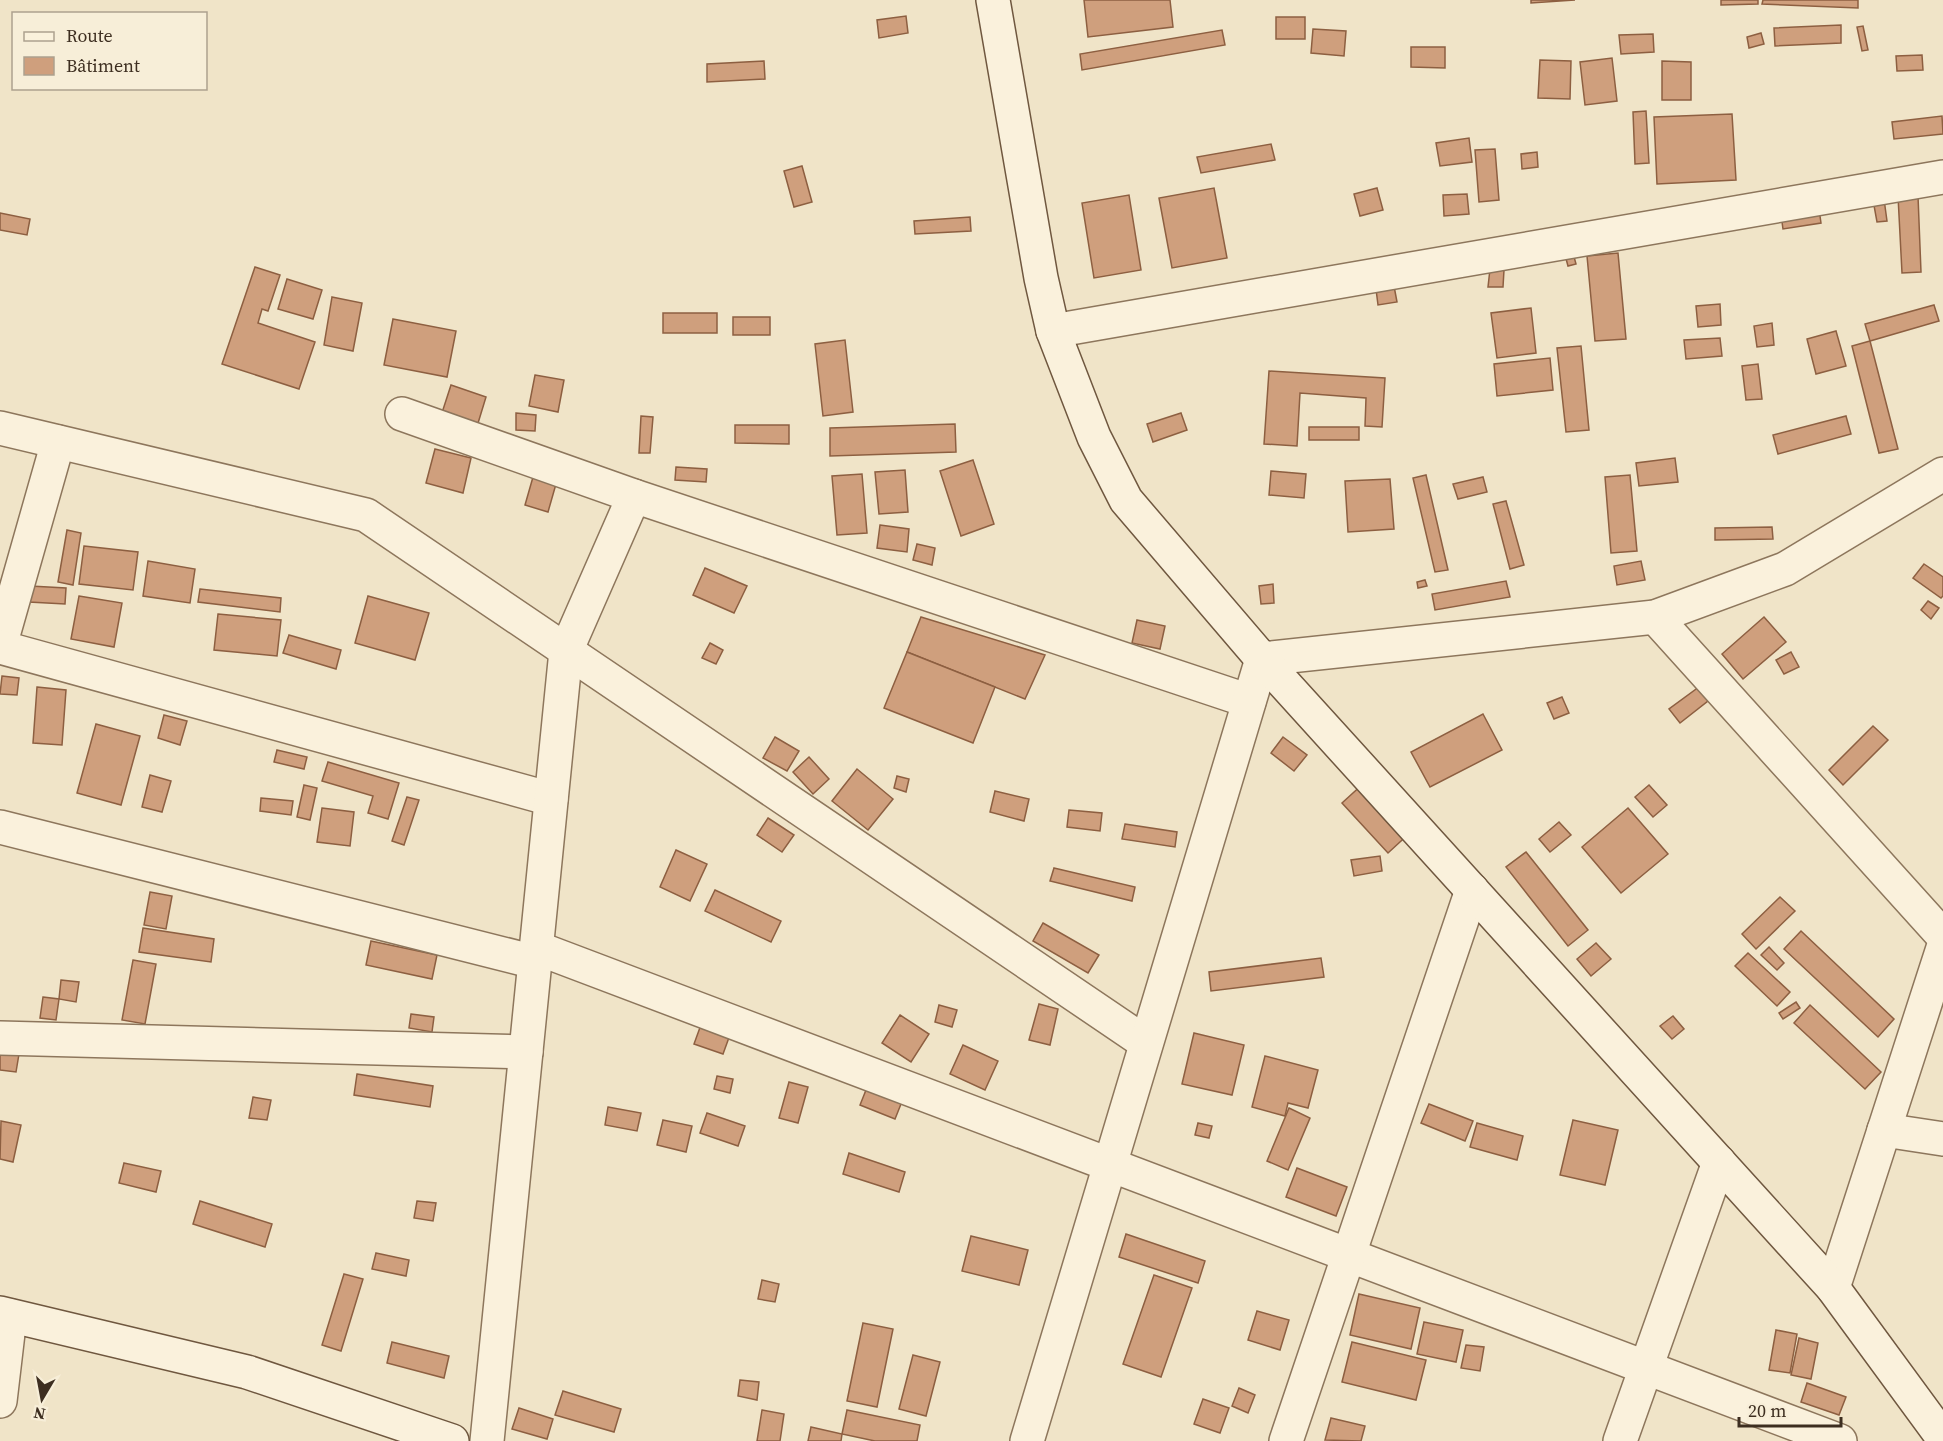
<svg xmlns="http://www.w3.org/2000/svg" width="1943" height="1441" font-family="'Source Serif 4',serif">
<rect width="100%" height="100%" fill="#f0e4c8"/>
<g fill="#cf9f7d" stroke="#8d5f41" stroke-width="1.5">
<polygon points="1084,0 1170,0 1173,27 1088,37"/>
<polygon points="1531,0 1575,0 1531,3"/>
<polygon points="1721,0 1758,0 1758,4 1721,5"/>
<polygon points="1763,0 1858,0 1858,8 1762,4"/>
<polygon points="906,16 908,33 879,38 877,20"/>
<rect x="1276" y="17" width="29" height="22"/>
<polygon points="1841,25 1841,43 1775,46 1774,28"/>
<polygon points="1863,26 1868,50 1862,51 1857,27"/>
<polygon points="1313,29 1346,31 1344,56 1311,53"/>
<polygon points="1222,30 1225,45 1082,70 1080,54"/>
<polygon points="1761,33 1764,44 1749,48 1747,37"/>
<polygon points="1653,34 1654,52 1621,54 1619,35"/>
<polygon points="1411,47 1445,47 1445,68 1411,67"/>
<polygon points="1922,55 1923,70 1897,71 1896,56"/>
<polygon points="1612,58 1617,101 1585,105 1580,62"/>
<polygon points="1540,60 1571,61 1570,99 1538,98"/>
<polygon points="764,61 765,79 707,82 707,64"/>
<polygon points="1662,61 1691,62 1691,100 1662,100"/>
<polygon points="1646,111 1649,163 1635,164 1633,112"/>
<polygon points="1732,114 1736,180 1657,184 1654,117"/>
<polygon points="1942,116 1943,134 1894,139 1892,122"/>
<polygon points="1469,138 1472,162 1440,166 1436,143"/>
<polygon points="1271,144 1275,160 1201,173 1197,157"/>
<polygon points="1495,149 1499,200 1479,202 1475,150"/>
<polygon points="1537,152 1538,167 1522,169 1521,154"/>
<polygon points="802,166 812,202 794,207 784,171"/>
<polygon points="1214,188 1227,258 1172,268 1159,198"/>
<polygon points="1377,188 1383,210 1360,216 1354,194"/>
<polygon points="1467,194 1469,214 1444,216 1443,195"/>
<polygon points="1129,195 1141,270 1094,278 1082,203"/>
<polygon points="1898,196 1918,196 1921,272 1902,273"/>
<polygon points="1884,199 1887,221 1877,222 1873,200"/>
<polygon points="1819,209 1821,223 1783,229 1781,215"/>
<polygon points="0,213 30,219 27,235 0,230"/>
<polygon points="970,217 971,231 915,234 914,221"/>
<polygon points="1573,253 1576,264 1568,266 1565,255"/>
<polygon points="1618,253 1626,339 1595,341 1587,256"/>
<polygon points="255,267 280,275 268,311 262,309 258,323 315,342 299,389 222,364"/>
<polygon points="1490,269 1504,270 1503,287 1488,287"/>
<polygon points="287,279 322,290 313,319 278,309"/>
<polygon points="1394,286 1397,302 1378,305 1376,289"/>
<polygon points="332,297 362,303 353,351 324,345"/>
<polygon points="1720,304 1721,325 1698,327 1696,306"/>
<polygon points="1934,305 1939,321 1870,341 1865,324"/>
<polygon points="1531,308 1536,353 1497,358 1491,313"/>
<rect x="663" y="313" width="54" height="20"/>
<rect x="733" y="317" width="37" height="18"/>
<polygon points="393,319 456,331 447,377 384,365"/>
<polygon points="1772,323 1774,345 1757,347 1754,326"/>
<polygon points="1836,331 1846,366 1816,374 1807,339"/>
<polygon points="1720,338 1722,356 1686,359 1684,340"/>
<polygon points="845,340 853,412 823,416 815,344"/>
<polygon points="1870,341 1898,449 1879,453 1852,346"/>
<polygon points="1581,346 1589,430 1566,432 1557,348"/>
<polygon points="1550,358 1553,390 1497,396 1494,364"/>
<polygon points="1758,364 1762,399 1746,400 1742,366"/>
<polygon points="1269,371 1385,378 1382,427 1365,426 1366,398 1300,393 1297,446 1264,444"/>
<polygon points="535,375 564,380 558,412 529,406"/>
<polygon points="451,385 486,397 475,433 439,422"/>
<polygon points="516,413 536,415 535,431 516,430"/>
<polygon points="1181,413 1187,430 1153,442 1147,424"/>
<polygon points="641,416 653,417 650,453 639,453"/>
<polygon points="1846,416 1851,434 1778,454 1773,435"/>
<polygon points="955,424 956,452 830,456 830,428"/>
<polygon points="735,425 789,425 789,444 735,443"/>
<rect x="1309" y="427" width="50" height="13"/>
<polygon points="435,449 471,458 463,493 426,483"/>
<polygon points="1675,458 1678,482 1639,486 1636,463"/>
<polygon points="973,460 994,524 961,536 940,471"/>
<polygon points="676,467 707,469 706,482 675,480"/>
<polygon points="905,470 908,512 879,514 875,472"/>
<polygon points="1271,471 1306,474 1304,498 1269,495"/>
<polygon points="862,474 867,533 837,535 832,476"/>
<polygon points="1426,475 1448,570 1435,572 1413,478"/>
<polygon points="1630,475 1637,551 1611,553 1605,477"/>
<polygon points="533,477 556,484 548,512 525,505"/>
<polygon points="1483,477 1487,492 1458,499 1453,484"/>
<polygon points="1390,479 1394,529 1348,532 1345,481"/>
<polygon points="1506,501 1524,565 1510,569 1493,504"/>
<polygon points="880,525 909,529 907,552 877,548"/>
<polygon points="1772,527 1773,539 1715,540 1715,528"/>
<polygon points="67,530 81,533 73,585 58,582"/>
<polygon points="917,544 935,548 932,565 913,560"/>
<polygon points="84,546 138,552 133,590 79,584"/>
<polygon points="148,561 195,569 190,603 143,596"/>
<polygon points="1641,561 1645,580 1617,585 1614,566"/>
<polygon points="1924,564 1943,577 1943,596 1941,598 1913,578"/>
<polygon points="705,568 747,586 734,613 693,595"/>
<polygon points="1425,580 1427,586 1418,588 1417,582"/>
<polygon points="1506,581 1510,597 1435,610 1432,594"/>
<polygon points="1273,584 1274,603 1261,604 1259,586"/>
<polygon points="30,586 66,588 65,604 29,602"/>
<polygon points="200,589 281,598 280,612 198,602"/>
<polygon points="79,596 122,603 114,647 71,639"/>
<polygon points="368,596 429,613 415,660 355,643"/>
<polygon points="1928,601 1939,608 1931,619 1921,610"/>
<polygon points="218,614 281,620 277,656 214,650"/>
<polygon points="921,617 1045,655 1025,699 907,652"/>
<polygon points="1764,617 1786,642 1743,679 1722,654"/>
<polygon points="1137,620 1165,626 1160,649 1132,643"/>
<polygon points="289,635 341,650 336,669 283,653"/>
<polygon points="710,643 723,650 716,664 702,658"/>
<polygon points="907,652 995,687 973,743 884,708"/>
<polygon points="1791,652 1799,667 1784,674 1776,660"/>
<polygon points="2,676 19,678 17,695 0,694"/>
<polygon points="1703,684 1713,697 1680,723 1669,709"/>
<polygon points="37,687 66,690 62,745 33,743"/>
<polygon points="1562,697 1569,713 1554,719 1547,703"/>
<polygon points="1483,714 1502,750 1430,787 1411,752"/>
<polygon points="164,715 187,721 180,745 158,738"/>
<polygon points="96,724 140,736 121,805 77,793"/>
<polygon points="1873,726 1888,740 1843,785 1829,770"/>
<polygon points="775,737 799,751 787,771 763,758"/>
<polygon points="1283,737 1307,755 1294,771 1271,753"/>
<polygon points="277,750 307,757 304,769 274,762"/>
<polygon points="809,757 829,779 813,794 793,772"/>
<polygon points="328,762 399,783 388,819 368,813 373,796 322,781"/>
<polygon points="857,769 893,799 868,830 832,801"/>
<polygon points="150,775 171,781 162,812 142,807"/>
<polygon points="897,776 909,779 906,792 894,788"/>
<polygon points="1365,782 1413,830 1388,853 1342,803"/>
<polygon points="304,785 317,788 310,820 297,817"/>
<polygon points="1649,785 1667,805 1653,817 1635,797"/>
<polygon points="995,791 1029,799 1024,821 990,812"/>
<polygon points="407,797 419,800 404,845 392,841"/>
<polygon points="261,798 293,801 291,815 260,811"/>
<polygon points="322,808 354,812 350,846 317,842"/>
<polygon points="1628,808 1668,854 1621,893 1582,847"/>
<polygon points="1069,810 1102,813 1100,831 1067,827"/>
<polygon points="768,818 794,835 782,852 757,835"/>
<polygon points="1559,822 1571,835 1550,852 1539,839"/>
<polygon points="1125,824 1177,832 1175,847 1122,839"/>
<polygon points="676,850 707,864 690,901 660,887"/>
<polygon points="1526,852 1588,930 1568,946 1506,867"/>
<polygon points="1380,856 1382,871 1354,876 1351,860"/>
<polygon points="1054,868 1135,887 1132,901 1050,881"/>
<polygon points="715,890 781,921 771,942 705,911"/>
<polygon points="150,892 172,896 166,929 144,925"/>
<polygon points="1780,897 1795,911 1756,949 1742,934"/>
<polygon points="1043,923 1099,955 1088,973 1033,941"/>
<polygon points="143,928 214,939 211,962 139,952"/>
<polygon points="1801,931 1894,1019 1878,1037 1784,949"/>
<polygon points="371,941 437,955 432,979 366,965"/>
<polygon points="1596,943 1611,959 1591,976 1577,959"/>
<polygon points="1769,947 1784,963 1777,970 1761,955"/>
<polygon points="1748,953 1790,992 1777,1006 1735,966"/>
<polygon points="1321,958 1324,977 1211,991 1209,972"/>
<polygon points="133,960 156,964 145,1024 122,1020"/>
<polygon points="61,980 79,982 76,1002 59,999"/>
<polygon points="43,997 59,999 56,1020 40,1018"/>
<polygon points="1796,1002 1800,1008 1783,1019 1779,1013"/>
<polygon points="1039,1004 1058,1009 1050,1045 1029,1040"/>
<polygon points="939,1005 957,1010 952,1027 935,1022"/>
<polygon points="1810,1005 1881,1072 1865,1089 1794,1023"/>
<polygon points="411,1014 434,1017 432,1032 409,1028"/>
<polygon points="900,1015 929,1034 911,1062 882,1043"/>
<polygon points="1673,1016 1684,1029 1672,1039 1660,1026"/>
<polygon points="702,1022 731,1032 723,1054 694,1044"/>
<polygon points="1194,1033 1244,1045 1232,1095 1182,1084"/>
<polygon points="963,1045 998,1061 985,1090 950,1074"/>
<polygon points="20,1048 16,1072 0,1070 0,1049"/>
<polygon points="1265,1056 1318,1070 1308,1108 1288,1103 1285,1116 1252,1107"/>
<polygon points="357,1074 433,1086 430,1107 354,1095"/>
<polygon points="717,1076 733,1079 730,1093 714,1089"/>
<polygon points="789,1082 808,1087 798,1123 779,1118"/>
<polygon points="868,1085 903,1099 895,1119 860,1105"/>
<polygon points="253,1097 271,1100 267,1120 249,1118"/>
<polygon points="1429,1104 1473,1121 1465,1141 1421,1123"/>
<polygon points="608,1107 641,1113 637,1131 605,1125"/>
<polygon points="1289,1108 1310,1118 1288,1170 1267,1161"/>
<polygon points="707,1113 745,1126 738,1146 700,1133"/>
<polygon points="663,1120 692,1126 686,1152 657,1145"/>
<polygon points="1573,1120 1618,1130 1605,1185 1560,1175"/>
<polygon points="1,1121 21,1125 13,1162 0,1159"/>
<polygon points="1198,1123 1212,1126 1209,1138 1195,1135"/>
<polygon points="1477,1123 1523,1136 1517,1160 1470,1147"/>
<polygon points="849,1153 905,1172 899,1192 843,1174"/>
<polygon points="124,1163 161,1171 156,1192 119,1183"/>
<polygon points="1297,1168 1347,1187 1336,1216 1286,1197"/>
<polygon points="200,1201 272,1224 265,1247 193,1224"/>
<polygon points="417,1201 436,1203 433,1221 414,1218"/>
<polygon points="1126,1234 1205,1261 1198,1283 1119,1257"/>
<polygon points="971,1236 1028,1250 1019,1285 962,1271"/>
<polygon points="376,1253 409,1260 406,1276 372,1269"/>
<polygon points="344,1274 363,1279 341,1351 322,1345"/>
<polygon points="1154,1275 1192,1288 1161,1377 1123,1364"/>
<polygon points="762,1280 779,1284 775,1302 758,1299"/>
<polygon points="1359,1294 1420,1308 1411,1349 1350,1335"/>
<polygon points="1257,1311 1289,1320 1280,1350 1248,1340"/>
<polygon points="1424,1322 1463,1330 1456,1362 1417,1354"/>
<polygon points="863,1323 893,1329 877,1407 847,1401"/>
<polygon points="1776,1330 1797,1334 1790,1373 1769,1370"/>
<polygon points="1799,1338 1818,1343 1811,1379 1791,1375"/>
<polygon points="392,1342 449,1356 444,1378 387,1363"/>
<polygon points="1352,1342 1426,1360 1416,1400 1342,1382"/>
<polygon points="1466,1345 1484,1347 1480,1371 1461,1368"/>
<polygon points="913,1355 940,1362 926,1416 899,1409"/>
<polygon points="740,1380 759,1382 757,1400 738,1396"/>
<polygon points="1807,1383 1846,1397 1839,1415 1801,1402"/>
<polygon points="1239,1388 1255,1395 1248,1413 1232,1406"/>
<polygon points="563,1391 621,1409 614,1432 555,1415"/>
<polygon points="1203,1399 1229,1408 1220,1433 1194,1424"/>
<polygon points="519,1408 553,1419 547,1439 512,1429"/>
<polygon points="762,1410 784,1414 780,1441 757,1441"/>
<polygon points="847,1410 920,1425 917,1441 875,1441 842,1434"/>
<polygon points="1331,1418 1365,1426 1361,1441 1325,1440"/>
<polygon points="811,1427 842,1434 841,1441 808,1441"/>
</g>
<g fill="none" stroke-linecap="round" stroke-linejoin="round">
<g stroke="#8d765c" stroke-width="36">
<g id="street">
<polyline points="1053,331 1943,177"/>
<polyline points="402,414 634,496 1249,701"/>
<polyline points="0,428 366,515 1146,1043"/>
<polyline points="1655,617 1943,936"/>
<polyline points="0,646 58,442"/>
<polyline points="0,647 551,799"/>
<polyline points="0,827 535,962"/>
<polyline points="537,948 1840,1441"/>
<polyline points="0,1038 526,1052"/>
<polyline points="1884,1130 1943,1139"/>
<polyline points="1833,1288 1943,948"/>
<polyline points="0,1401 10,1316"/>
<polyline points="487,1441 566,651 634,496"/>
<polyline points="1027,1441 1262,659 1655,617 1785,569 1943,474"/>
<polyline points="1286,1441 1472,890"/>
<polyline points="1620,1441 1719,1162"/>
</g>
</g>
<g stroke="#6f573f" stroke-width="36">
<g id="secondary">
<polyline points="993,0 1041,278 1053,331 1094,437 1126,500 1262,659 1833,1288 1943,1438"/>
<polyline points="0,1313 247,1372 452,1441"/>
</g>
</g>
<use href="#street" stroke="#faf1dc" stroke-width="33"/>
<use href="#secondary" stroke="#faf1dc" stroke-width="33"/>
</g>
<rect x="12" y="12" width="195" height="78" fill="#f7eed8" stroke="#ada18e" stroke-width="1.5"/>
<rect x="24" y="32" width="30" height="9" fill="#faf1dc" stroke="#ada18e" stroke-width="1.5"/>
<text x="66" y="42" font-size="18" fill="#3d2e20">Route</text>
<rect x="24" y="57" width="30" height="18" fill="#cf9f7d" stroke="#ada18e" stroke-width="1.5"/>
<text x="66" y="72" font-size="18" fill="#3d2e20">Bâtiment</text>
<g transform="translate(42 1399) rotate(190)" stroke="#f7eed8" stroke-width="4.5" paint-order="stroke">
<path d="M0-4.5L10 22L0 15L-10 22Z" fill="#3d2e20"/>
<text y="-9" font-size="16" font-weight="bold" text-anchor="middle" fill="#3d2e20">N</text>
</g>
<path d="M1739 1417v9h102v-9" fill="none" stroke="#3d2e20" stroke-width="3"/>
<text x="1748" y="1417" font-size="18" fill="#3d2e20" stroke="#f7eed8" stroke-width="4.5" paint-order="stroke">20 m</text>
</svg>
